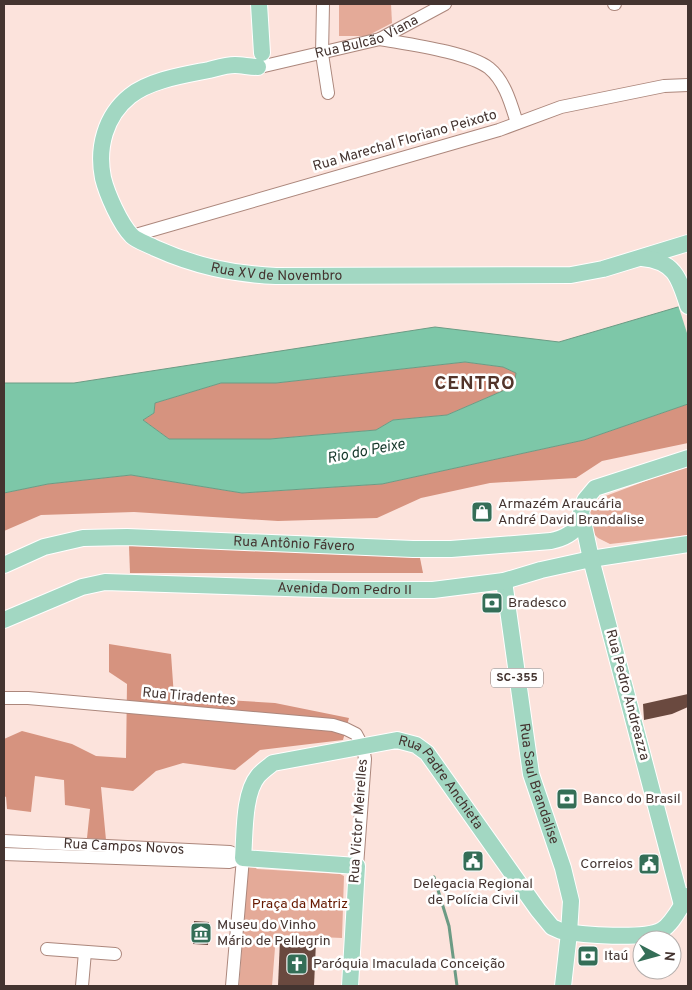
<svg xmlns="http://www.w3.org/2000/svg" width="692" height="990" font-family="Overpass,sans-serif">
<rect width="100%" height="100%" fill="#fce3dc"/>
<g fill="#e4aa98">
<polygon points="339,4 391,4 392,23 367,36 339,36"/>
<polygon points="688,465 688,535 610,544 598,538 593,533 587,508 595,500"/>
<polygon points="252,865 257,869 340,874 344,876 342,938 276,935 272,986 239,986 248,868"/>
</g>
<g fill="#d6937f">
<polygon points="465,362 503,367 516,373 514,386 447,415 393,420 376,430 270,439 169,439 143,420 154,413 155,403 221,383 276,383"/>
<polygon points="688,404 688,443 602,461 576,478 490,483 421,498 377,518 278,521 134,512 41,515 4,531 4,493 48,484 131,475 242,493 382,484 584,440"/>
<polygon points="129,546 419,553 423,573 130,573"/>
<polygon points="109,644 171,654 174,697 275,703 349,718 343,740 260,750 235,770 183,763 156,771 133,791 101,787 106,840 87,838 90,809 65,805 64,780 35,776 31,812 7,809 6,797 4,796 4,739 22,731 72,744 96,756 126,758 127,684 109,672"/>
</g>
<path fill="#7dc7a8" stroke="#6c9b84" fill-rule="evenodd" d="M688 304V404L584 440 382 484 242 493 131 475 48 484 4 493V383H74L435 327 559 342ZM465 362 503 367 516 373 514 386 447 415 393 420 376 430 270 439H169L143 420 154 413 155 403 221 383H276Z"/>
<polygon fill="#fce3dc" points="688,302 688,336 678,305"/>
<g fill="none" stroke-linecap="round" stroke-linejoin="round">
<polyline stroke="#6c9b84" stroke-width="3" points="434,877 449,926 457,986"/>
</g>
<g fill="#6a493f">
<polygon points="688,694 688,707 672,714 644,720 643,704"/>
<polygon points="194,921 209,922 208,945 193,944"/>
<polygon points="280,940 316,942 314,986 278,986"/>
</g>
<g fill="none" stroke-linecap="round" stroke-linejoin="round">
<g stroke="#ac877c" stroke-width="14">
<g id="minor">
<polyline points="323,4 322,54 328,93"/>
<polyline points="614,4 615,4"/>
<path d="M380 39C407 44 468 52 489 68 505 81 511 104 517 123"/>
<path id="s1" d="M260 67 380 39 445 4"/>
<polyline points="132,236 499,130 561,107 664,86 688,85"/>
<polyline points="4,698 28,698 333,725 346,729 356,734 363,747 365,759 357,866"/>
<path id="s2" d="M4 841 230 852 243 858"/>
<polyline points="4,854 229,862 243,858"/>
<polyline points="47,949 115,954"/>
<polyline points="82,986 85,952"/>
<polyline points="232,986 243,858"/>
</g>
</g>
<g stroke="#fff" stroke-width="18">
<g id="major">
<polyline points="259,4 262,53"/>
<path id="s3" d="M258 67C250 67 242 65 235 65 226 65 217 68 209 70 184 75 150 80 130 96 105 116 97 148 103 178 107 194 120 224 132 236 137 241 148 244 155 248 195 266 232 274 276 276L571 275 603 269 688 243"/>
<path d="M642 258C674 261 679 277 688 306"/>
<path id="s4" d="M4 565 44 547 83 538 127 537 413 549H451L551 541C565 538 573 533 582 522"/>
<path id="s5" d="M504 581 531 774 563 868 571 901 569 933 563 986"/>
<path id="s6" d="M4 620 82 587 105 582 349 590H433L504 581 541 570 591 559 688 544"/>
<polyline points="682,905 591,559 581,512 585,500 595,488 688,458"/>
<path id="s7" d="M350 986 357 866 243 858C245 836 243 794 258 776 262 771 268 767 273 763L397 740 416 745 427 753 538 910 552 927 561 931C582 935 644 940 662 930 673 923 680 907 688 896"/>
</g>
</g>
<use href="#minor" stroke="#fff" stroke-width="12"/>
<use href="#major" stroke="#a2d7c2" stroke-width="16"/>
</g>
<defs>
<g id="shop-square" transform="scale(1.125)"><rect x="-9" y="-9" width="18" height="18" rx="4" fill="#346e57" stroke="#fff"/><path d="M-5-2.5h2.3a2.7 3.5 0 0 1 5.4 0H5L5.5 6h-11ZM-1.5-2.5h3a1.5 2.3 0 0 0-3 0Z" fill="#fff"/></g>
<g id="bank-square" transform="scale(1.125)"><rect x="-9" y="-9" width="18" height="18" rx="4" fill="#346e57" stroke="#fff"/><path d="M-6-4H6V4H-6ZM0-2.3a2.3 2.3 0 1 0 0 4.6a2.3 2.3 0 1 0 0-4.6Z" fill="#fff"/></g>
<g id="civic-square" transform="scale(1.125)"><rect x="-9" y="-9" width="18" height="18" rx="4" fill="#346e57" stroke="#fff"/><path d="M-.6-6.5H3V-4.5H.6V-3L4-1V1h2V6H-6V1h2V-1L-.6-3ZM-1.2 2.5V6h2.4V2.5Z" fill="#fff"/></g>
<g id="museum-square" transform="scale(1.125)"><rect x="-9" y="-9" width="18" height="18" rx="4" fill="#346e57" stroke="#fff"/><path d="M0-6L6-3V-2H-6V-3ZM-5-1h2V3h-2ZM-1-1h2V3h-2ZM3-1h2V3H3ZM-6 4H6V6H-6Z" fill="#fff"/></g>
<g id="church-square" transform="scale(1.125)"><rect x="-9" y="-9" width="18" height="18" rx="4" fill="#346e57" stroke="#fff"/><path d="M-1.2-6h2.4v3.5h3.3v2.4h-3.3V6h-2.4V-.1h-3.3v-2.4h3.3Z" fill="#fff"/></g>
</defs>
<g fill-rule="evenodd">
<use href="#shop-square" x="482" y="512"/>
<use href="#bank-square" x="492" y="603"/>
<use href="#bank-square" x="567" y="799"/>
<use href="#civic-square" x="473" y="861"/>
<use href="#civic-square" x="649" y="864"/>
<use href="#museum-square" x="201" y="933"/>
<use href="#bank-square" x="588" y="956"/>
<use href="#church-square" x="297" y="964"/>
</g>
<g text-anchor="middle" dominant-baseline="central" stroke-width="5" stroke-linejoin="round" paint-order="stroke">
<rect fill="#fff" stroke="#7c716e" stroke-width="1" x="491" y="668.5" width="52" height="19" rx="4"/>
<g font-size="12" font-weight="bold" fill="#443430">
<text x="517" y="678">SC-355</text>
</g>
<g font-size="14" fill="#443430" stroke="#fff">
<text stroke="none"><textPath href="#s1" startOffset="111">Rua Bulcão Viana</textPath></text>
<text transform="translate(405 141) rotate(-16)">Rua Marechal Floriano Peixoto</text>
<text stroke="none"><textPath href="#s3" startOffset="441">Rua XV de Novembro</textPath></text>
<text stroke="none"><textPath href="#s4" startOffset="295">Rua Antônio Fávero</textPath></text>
<text stroke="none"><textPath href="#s6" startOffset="348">Avenida Dom Pedro II</textPath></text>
<text transform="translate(627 695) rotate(75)">Rua Pedro Andreazza</text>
<text transform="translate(189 697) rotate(5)">Rua Tiradentes</text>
<text stroke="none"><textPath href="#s5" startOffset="206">Rua Saul Brandalise</textPath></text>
<text stroke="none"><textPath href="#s7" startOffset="528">Rua Padre Anchieta</textPath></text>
<text transform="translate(359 821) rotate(-86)">Rua Victor Meirelles</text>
<text stroke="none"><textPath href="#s2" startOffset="120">Rua Campos Novos</textPath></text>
</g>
<g font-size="14" fill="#443430" stroke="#fff" text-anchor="start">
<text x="498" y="504">Armazém Araucária<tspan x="498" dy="16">André David Brandalise</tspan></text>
<text x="508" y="603">Bradesco</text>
<text x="583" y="799">Banco do Brasil</text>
<text x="633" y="864" text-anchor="end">Correios</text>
<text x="473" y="884" text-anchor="middle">Delegacia Regional<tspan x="473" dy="16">de Polícia Civil</tspan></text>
<text x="217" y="925">Museu do Vinho<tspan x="217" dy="16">Mário de Pellegrin</tspan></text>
<text x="604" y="956">Itaú</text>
<text x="313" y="964">Paróquia Imaculada Conceição</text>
</g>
<g font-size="14" fill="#671900" stroke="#fff">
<text x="300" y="904">Praça da Matriz</text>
</g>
<g font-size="15" font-style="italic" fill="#15372a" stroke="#fff">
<text transform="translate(366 452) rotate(-11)">Rio do Peixe</text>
</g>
<g font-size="19" font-weight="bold" letter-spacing="1" fill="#53342a" stroke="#fff">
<text x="475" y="384">CENTRO</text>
</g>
</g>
<rect width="692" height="990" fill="none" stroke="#443430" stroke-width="10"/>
<g transform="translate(657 955) rotate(96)"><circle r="24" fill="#ffffff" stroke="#b4aeac"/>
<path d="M0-4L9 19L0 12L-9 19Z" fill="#346e57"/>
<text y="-8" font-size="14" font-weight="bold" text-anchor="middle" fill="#443430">N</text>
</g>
</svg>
